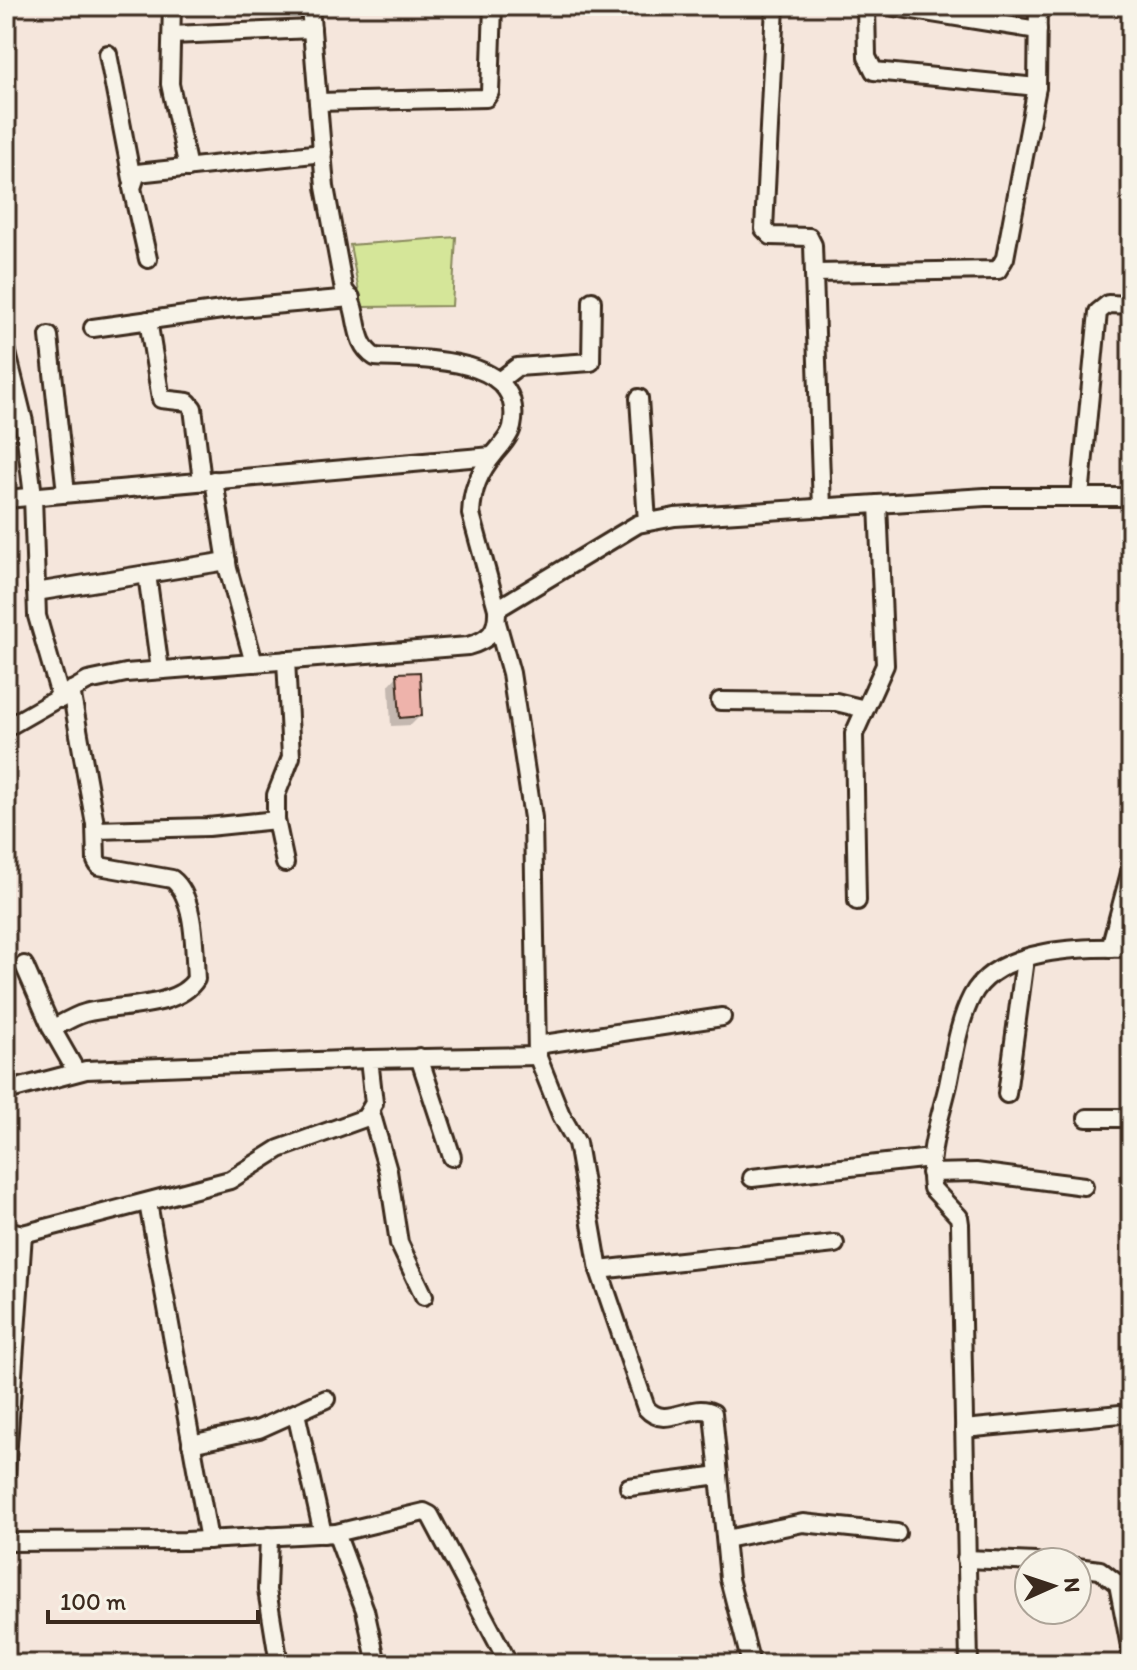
<svg xmlns="http://www.w3.org/2000/svg" width="1137" height="1670" font-family="Itim,sans-serif">
<rect width="100%" height="100%" fill="#f5e6dc"/>
<filter id="ink" filterUnits="userSpaceOnUse"><feTurbulence type="fractalNoise" baseFrequency=".0125" numOctaves="2"/><feDisplacementMap in="SourceGraphic" scale="16" xChannelSelector="R" yChannelSelector="G"/><feConvolveMatrix kernelMatrix="1 2 1 2 8 2 1 2 1" color-interpolation-filters="sRGB"/></filter>
<g filter="url(#ink)">
<polygon fill="#d5e699" stroke="#88885c" stroke-width="2" points="456,237 452,306 362,307 350,245"/>
<polygon fill="#0003" points="398,675 420,716 411,725 391,726 389,685"/>
<polygon fill="#eeb3ab" stroke="#3b2a1e" stroke-width="2" points="420,672 422,716 400,718 397,673"/>
<g fill="none" stroke-linecap="round" stroke-linejoin="round">
<g stroke="#3b2a1e" stroke-width="22">
<g id="minor">
<polyline points="172,6 170,84 188,168"/>
<path d="M310 6 325 187 344 290C362 310 350 341 375 357 420 360 527 354 512 427 510 436 501 446 495 453 479 472 472 490 471 514L497 609"/>
<polyline points="775,6 764,229 771,236 809,237 813,245 822,508"/>
<polyline points="866,6 867,57 874,71 1037,87"/>
<polyline points="894,7 1038,30"/>
<polyline points="172,35 312,29"/>
<polyline points="108,54 132,179"/>
<polyline points="318,102 486,98 490,92 493,6"/>
<polyline points="148,259 132,188 137,173 323,153"/>
<polyline points="814,273 998,270 1005,258 1037,87 1038,6"/>
<polyline points="148,320 161,399 188,402 193,408 202,481"/>
<polyline points="93,328 229,309 351,298"/>
<polyline points="49,336 66,493"/>
<polyline points="6,349 24,422 33,496 37,616 61,699"/>
<polyline points="500,380 517,367 591,362 592,301"/>
<polyline points="639,398 647,522"/>
<polyline points="214,480 228,569 254,663"/>
<polyline points="1080,497 1098,312 1108,304 1131,305"/>
<polyline points="6,499 492,456"/>
<polyline points="147,574 160,670"/>
<polyline points="36,592 227,561"/>
<path d="M497 623 511 673 533 818 537 1055 561 1115 577 1143 599 1270 646 1408C666 1431 691 1401 713 1413L729 1579 751 1664"/>
<polyline points="720,701 836,702 865,709"/>
<path d="M6 728 88 681 126 673 468 646C489 640 498 632 497 609L638 524 675 517 985 497H1131"/>
<polyline points="96,830 208,827 276,820"/>
<polyline points="285,863 276,820 276,795 291,757 286,660"/>
<polyline points="857,901 854,734 885,665 878,504"/>
<polyline points="1110,948 1131,869"/>
<polyline points="24,965 52,1029 76,1071"/>
<path d="M52 1029C63 1023 74 1016 85 1013 116 1004 177 1010 196 979 194 951 196 897 172 879L99 866 96 861 95 824 71 690"/>
<polyline points="537,1045 722,1017"/>
<polyline points="419,1057 452,1157"/>
<polyline points="6,1091 86,1070 369,1059"/>
<polyline points="1007,1094 1025,959"/>
<polyline points="371,1112 388,1171 399,1243 424,1296"/>
<polyline points="1087,1118 1131,1118"/>
<polyline points="930,1173 976,1172 1084,1186"/>
<polyline points="752,1178 931,1158"/>
<polyline points="148,1203 209,1540"/>
<polyline points="6,1230 23,1234"/>
<polyline points="599,1270 835,1244"/>
<polyline points="296,1413 323,1534"/>
<polyline points="964,1429 1131,1413"/>
<polyline points="191,1444 259,1429 326,1399"/>
<polyline points="6,1473 23,1234 230,1180 279,1149 365,1118 374,1103 369,1059 538,1056"/>
<polyline points="629,1487 719,1475"/>
<polyline points="336,1533 365,1610 377,1664"/>
<polyline points="269,1536 267,1590 279,1664"/>
<polyline points="726,1539 803,1523 897,1533"/>
<polyline points="6,1542 186,1541 336,1533 424,1512 430,1515 509,1664"/>
<polyline points="966,1559 1036,1562"/>
<polyline points="1077,1567 1100,1570 1118,1584 1131,1652"/>
<path d="M969 1664 960 1224 959 1217 932 1188C927 1154 940 1119 948 1085 954 1056 958 1023 972 996 998 947 1084 947 1131 948"/>
</g>
</g>
<use href="#minor" stroke="#f7f3e8" stroke-width="16"/>
</g>
</g>
<rect width="1137" height="1670" fill="none" stroke="#f7f3e8" stroke-width="32"/>
<rect x="16" y="16" width="1105" height="1638" fill="none" stroke="#3b2a1e" stroke-width="3" filter="url(#ink)"/>
<g transform="translate(1053 1586) rotate(87)"><circle r="38" fill="#f7f3e8" stroke="#aca397" stroke-width="2"/>
<path d="M0-6L14 30L0 20L-14 30Z" fill="#3b2a1e"/>
<text y="-12" font-size="22" font-weight="bold" text-anchor="middle" fill="#3b2a1e">N</text>
</g>
<path d="M48 1610v12h210v-12" fill="none" stroke="#3b2a1e" stroke-width="4"/>
<text x="60" y="1610" font-size="24" fill="#3b2a1e" stroke="#f7f3e8" stroke-width="6" paint-order="stroke">100 m</text>
</svg>
